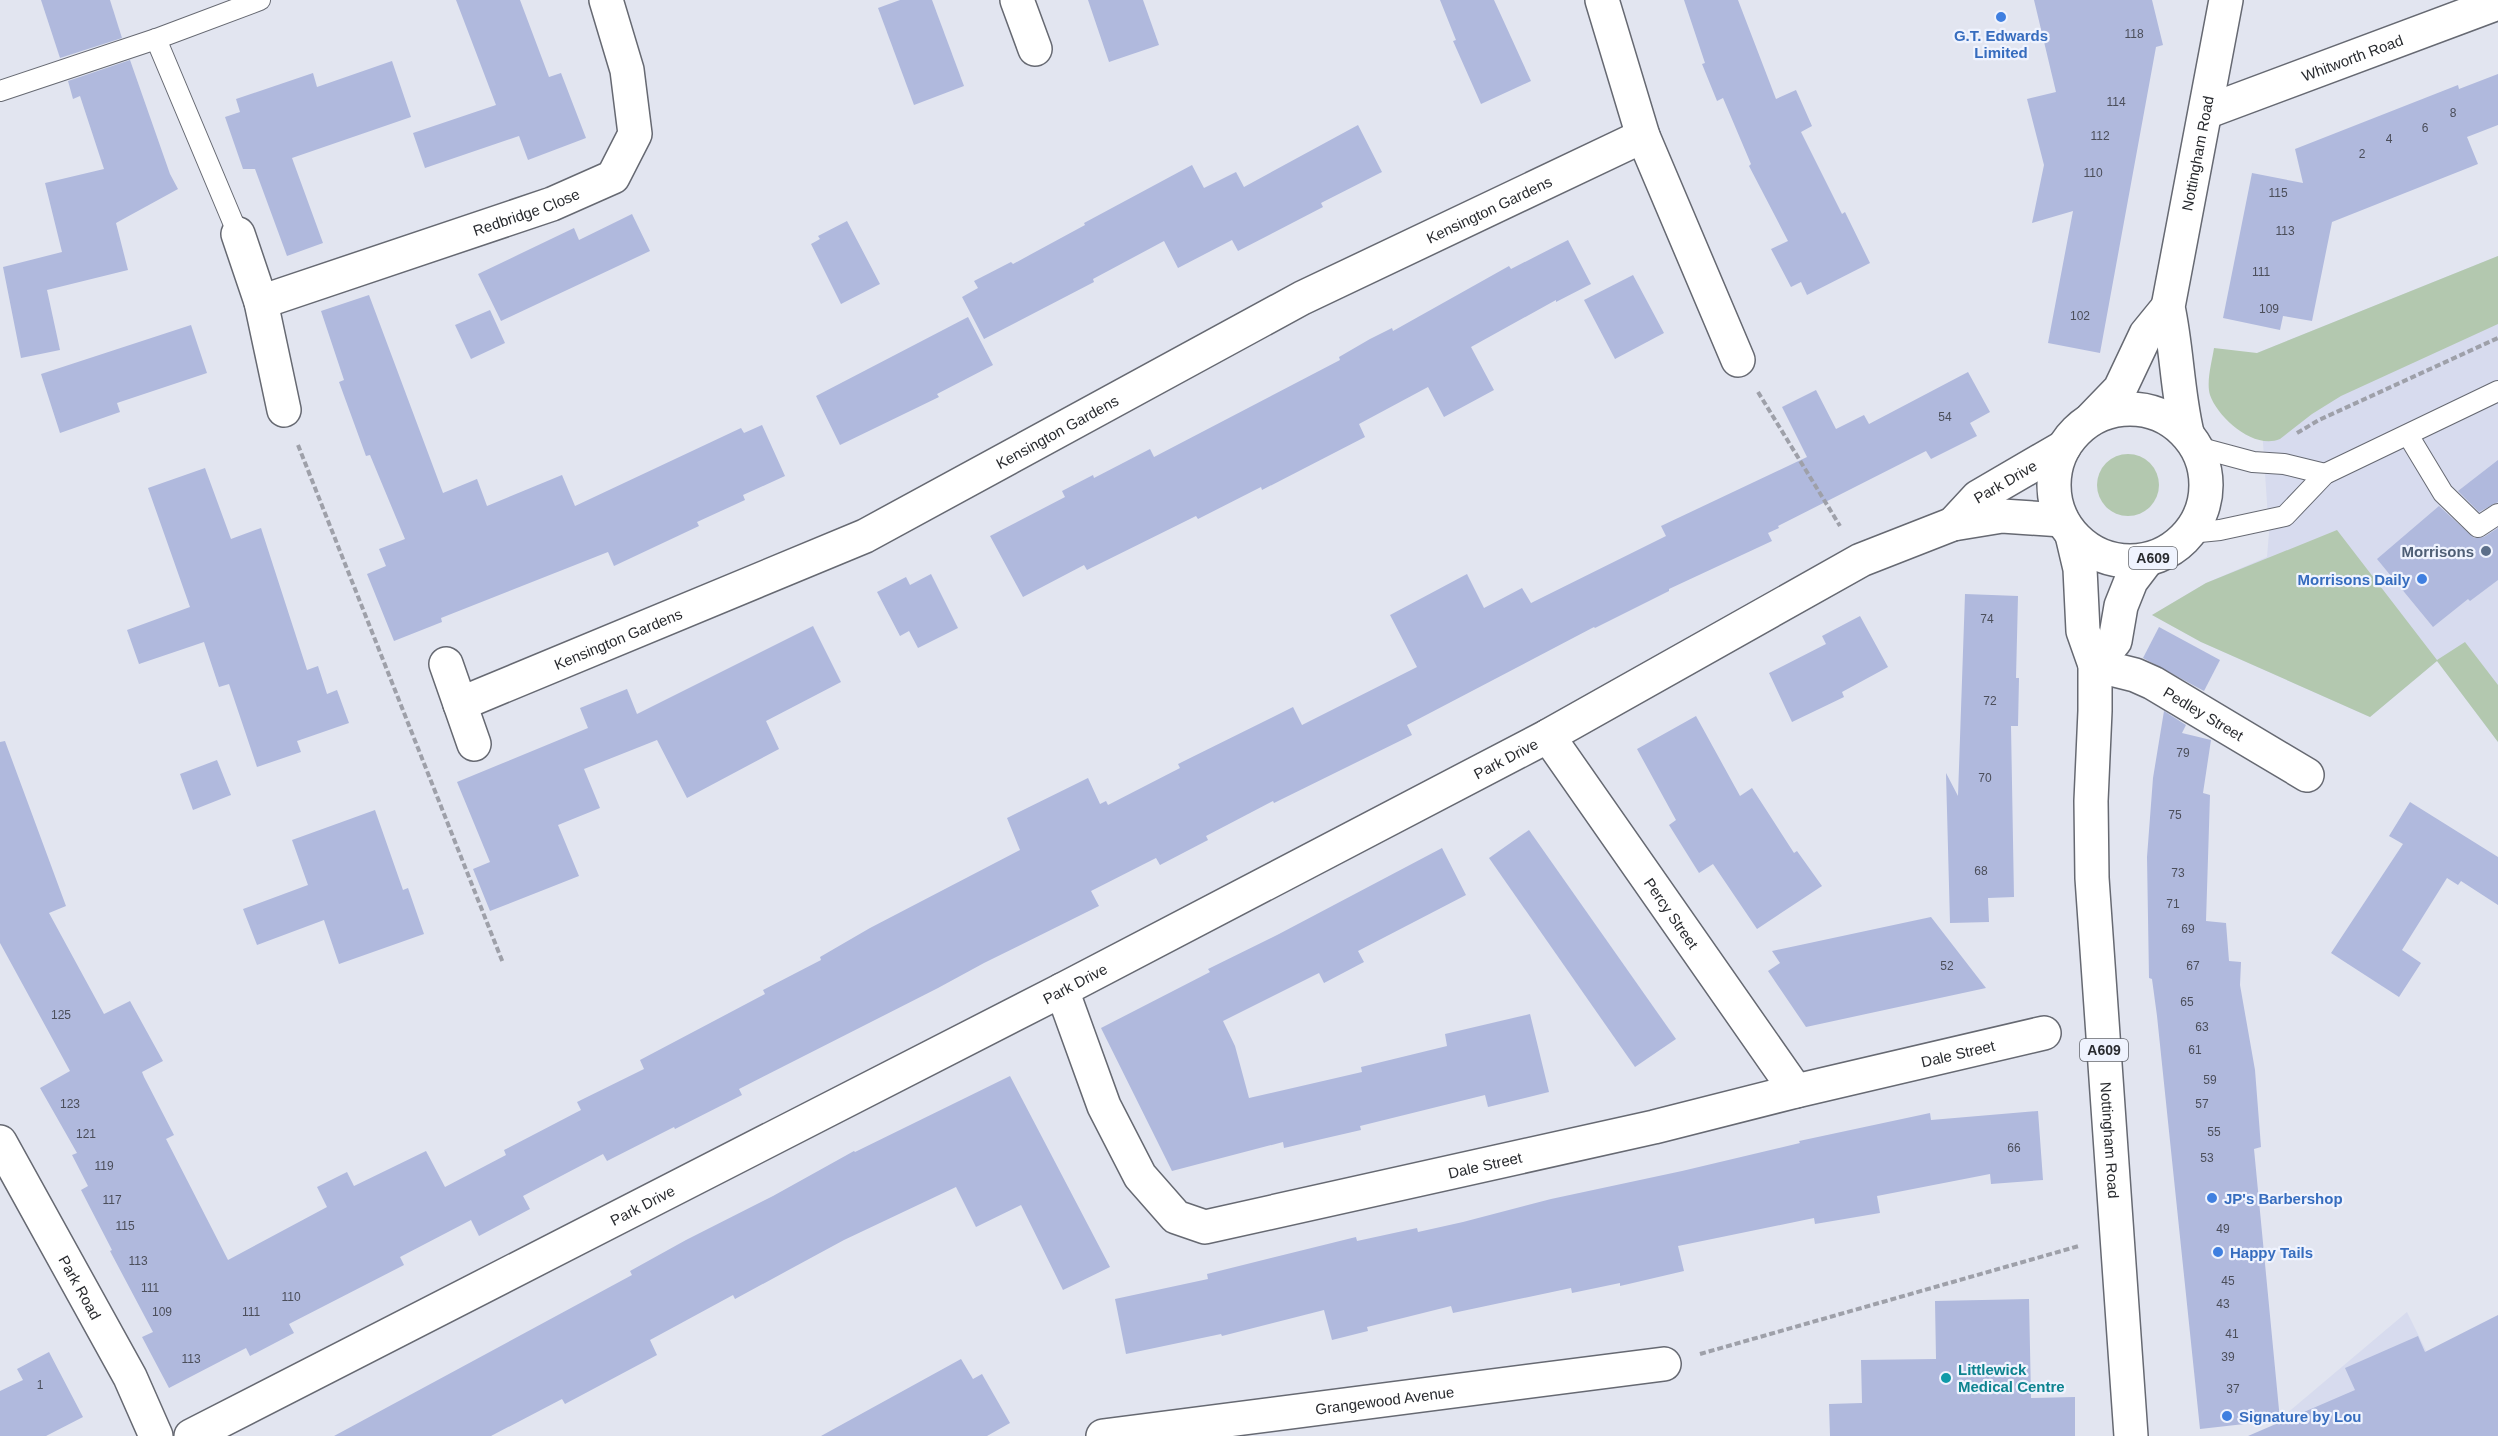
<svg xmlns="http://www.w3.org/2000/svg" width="2498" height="1436" font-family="Helvetica,sans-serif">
<rect width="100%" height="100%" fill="#e2e5f0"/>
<g fill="#d7dbee">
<polygon points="2498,256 2498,742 2437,661 2370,717 2201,642 2152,615 2206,583 2267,557 2269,533 2257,353"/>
<polygon points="2407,1312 2468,1436 2260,1436"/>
</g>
<g fill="#b3c8af">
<path d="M2498 256V324L2341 396 2312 414 2280 439C2254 450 2218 418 2210 395 2206 382 2212 361 2214 348L2257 353Z"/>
<circle cx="2128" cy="485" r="31"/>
<polygon points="2337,530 2437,660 2465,642 2498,685 2498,742 2437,661 2370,717 2201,642 2152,615 2206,583"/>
</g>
<g fill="#b0b9dd">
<polygon points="41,0 110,0 122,38 60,58"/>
<polygon points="456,0 520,0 549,77 561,73 586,138 528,160 519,136 425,168 413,133 496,105"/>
<polygon points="900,0 932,0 964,86 914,105 878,8"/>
<polygon points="1088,0 1143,0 1159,45 1109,62"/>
<polygon points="1440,0 1494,0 1531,81 1481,104 1453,41 1456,40"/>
<polygon points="1684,0 1738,0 1776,99 1796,90 1812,126 1801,132 1842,214 1845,212 1870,263 1807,295 1801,282 1791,287 1771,249 1788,241 1749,166 1751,164 1723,98 1717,101 1702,64 1705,63"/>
<polygon points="2034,0 2152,0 2163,45 2156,47 2100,353 2048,343 2073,211 2032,223 2044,165 2027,99 2056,92"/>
<polygon points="130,60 170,174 178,189 116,223 128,270 47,290 60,350 21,358 3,267 62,252 45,183 104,169 80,96 73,99 68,81"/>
<polygon points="392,61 411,117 292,158 323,243 287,256 255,169 243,169 225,117 240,112 236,99 313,73 317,87"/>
<polygon points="2498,74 2498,125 2467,137 2478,164 2332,222 2312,321 2283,316 2280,330 2223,318 2252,173 2303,183 2295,149 2458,85 2459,89"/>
<polygon points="1358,125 1382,172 1321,203 1323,207 1238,251 1232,240 1178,268 1164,241 1093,279 1094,282 984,339 962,297 978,288 974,281 1011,262 1013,264 1085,225 1084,223 1192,165 1204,188 1236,172 1244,187"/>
<polygon points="632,214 650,251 501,321 478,274 574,228 579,240"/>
<polygon points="847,221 880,284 841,304 811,244 820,239 818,236"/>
<polygon points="1568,240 1591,284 1556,302 1556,300 1471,347 1494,390 1444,417 1428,387 1359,424 1365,437 1262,490 1261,487 1198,519 1196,516 1087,570 1084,565 1023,597 990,536 1065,497 1062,491 1093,475 1094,478 1150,449 1154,457 1340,360 1339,357 1370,339 1392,328 1393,331 1509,266 1511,269"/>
<polygon points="1633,275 1664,333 1615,359 1584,300"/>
<polygon points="369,295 443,493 477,479 487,506 562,475 575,506 741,428 744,433 762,425 785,476 743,495 745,500 697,522 699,526 614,566 608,552 441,618 442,622 394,641 367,574 386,566 379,549 405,539 370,455 366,456 339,382 344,380 321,311"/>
<polygon points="490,310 505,343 471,359 455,325"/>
<polygon points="968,317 993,365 937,394 939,397 840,445 816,396"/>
<polygon points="191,325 207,373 117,403 120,412 60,433 41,374"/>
<polygon points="1968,372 1990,412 1970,423 1977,436 1931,459 1926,451 1778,526 1779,528 1768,533 1772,541 1669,589 1669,591 1595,628 1594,627 1407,725 1412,735 1274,803 1273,801 1206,836 1208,840 1160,865 1156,858 1091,891 1099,906 984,963 938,988 739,1089 742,1095 675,1129 674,1127 607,1161 603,1154 523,1196 530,1209 479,1236 471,1220 400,1257 404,1265 289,1324 294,1333 250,1356 246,1348 169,1388 142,1337 153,1332 110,1251 112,1250 81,1190 88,1186 72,1155 77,1153 40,1088 70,1071 0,943 0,742 5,741 66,906 49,913 104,1014 130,1001 163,1061 142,1072 144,1077 174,1135 166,1139 228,1260 327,1207 317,1187 347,1172 354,1186 426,1151 445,1187 506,1155 504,1150 581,1110 577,1102 644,1069 640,1060 765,994 763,990 821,960 820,957 870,928 1020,850 1007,818 1088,778 1100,804 1106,801 1108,805 1180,768 1178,764 1293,707 1302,725 1417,667 1390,615 1467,574 1484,608 1522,588 1531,603 1666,536 1661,526 1807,457 1782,407 1816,390 1836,429 1864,415 1869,424"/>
<polygon points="2498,460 2498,502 2479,512 2458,491"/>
<polygon points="205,468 231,539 261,528 307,670 318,666 327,694 337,690 349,723 297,741 301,752 257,767 229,684 219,687 204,642 139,664 127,630 190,607 148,488"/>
<polygon points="2439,506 2474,538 2484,537 2498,528 2498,580 2470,601 2468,599 2433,627 2377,559"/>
<polygon points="931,574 958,628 918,648 909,631 900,636 877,592 906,577 910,585"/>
<polygon points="1965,594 2018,596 2016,678 2019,678 2018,726 2011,726 2014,897 1988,898 1989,922 1950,923 1946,773 1958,796"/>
<polygon points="1860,616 1888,667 1842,692 1844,697 1792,722 1769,673 1826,644 1822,636"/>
<polygon points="813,626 841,682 766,721 779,749 687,798 657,740 584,769 600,808 558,825 579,876 490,911 473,869 490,862 457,782 588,728 580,708 627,689 637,714"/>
<polygon points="2159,627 2220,660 2204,691 2143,658"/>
<polygon points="2164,711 2186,725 2182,733 2211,740 2203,793 2210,795 2206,921 2226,923 2229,961 2241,962 2240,985 2255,1070 2261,1147 2254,1149 2280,1420 2200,1429 2157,1016 2152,979 2149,978 2147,857 2153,778"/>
<polygon points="1696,716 1740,796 1752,788 1794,853 1797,851 1822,886 1757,929 1713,864 1699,873 1669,825 1676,820 1637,749"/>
<polygon points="217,760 231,795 193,810 180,774"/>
<polygon points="2410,802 2498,857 2498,905 2461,881 2458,885 2447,878 2402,950 2421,963 2399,997 2331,953 2403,844 2389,836"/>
<polygon points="375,810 403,890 408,888 424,934 339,964 324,920 257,945 243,909 308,885 292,840"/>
<polygon points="1529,830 1676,1039 1635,1067 1489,858"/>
<polygon points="1442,848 1466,895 1358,951 1364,962 1324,983 1319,973 1223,1021 1235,1046 1249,1098 1362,1072 1361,1067 1447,1046 1445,1034 1530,1014 1549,1092 1488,1107 1485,1095 1360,1126 1361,1130 1322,1139 1284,1148 1283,1142 1172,1171 1101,1028 1210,972 1208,969 1279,934"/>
<polygon points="1931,917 1986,988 1806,1027 1768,971 1780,963 1772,951"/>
<polygon points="1010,1076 1110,1267 1063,1290 1021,1205 976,1227 956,1187 844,1240 735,1299 733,1295 650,1340 657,1355 565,1404 562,1399 491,1436 334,1436 632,1275 630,1271 686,1240 773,1196 854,1151 855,1152"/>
<polygon points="2038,1111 2043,1180 1991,1184 1990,1174 1877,1196 1880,1213 1815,1224 1814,1218 1678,1246 1684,1271 1620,1286 1620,1283 1572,1293 1571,1288 1453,1313 1451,1306 1367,1327 1368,1331 1332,1340 1324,1310 1222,1336 1221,1334 1126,1354 1115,1299 1208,1279 1207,1274 1356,1237 1357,1241 1417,1228 1418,1232 1463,1222 1551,1199 1682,1171 1800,1143 1799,1141 1930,1113 1931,1120"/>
<polygon points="2029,1299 2031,1398 2075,1397 2075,1436 1830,1436 1829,1404 1862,1403 1861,1360 1936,1359 1935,1301"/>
<polygon points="2498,1315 2498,1436 2248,1436 2355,1390 2345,1368 2418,1336 2425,1352"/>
<polygon points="49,1352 83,1417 46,1436 0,1436 0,1391 23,1380 17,1369"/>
<polygon points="961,1359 973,1379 982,1374 1010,1423 987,1436 821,1436"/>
</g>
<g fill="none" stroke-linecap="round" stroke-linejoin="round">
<g stroke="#666972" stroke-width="22">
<g id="lane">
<polyline points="156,39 238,234"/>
<polyline points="0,91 156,39 260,0"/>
<polyline points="2408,435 2443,493 2478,527 2498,514"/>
<polyline points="2197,447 2253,462 2284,464 2325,474"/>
<polyline points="2190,533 2220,530 2285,516 2325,474 2498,391"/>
</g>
</g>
<g stroke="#666972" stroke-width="36">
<g id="street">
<polyline points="1017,0 1035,49"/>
<polyline points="1602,0 1643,136 1738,360"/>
<path id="s1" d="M2206 112 2498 3"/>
<polyline points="238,234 261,302 284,410"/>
<path id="s2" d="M261 302 552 204 613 177 635 134 627 70 606 0"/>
<polyline points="446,664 474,744"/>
<path id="s3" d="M2095 665 2135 675 2153 683 2307 775"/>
<path id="s4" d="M460 704 865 536 1302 298 1643 136"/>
<path id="s5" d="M1548 736 1796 1091"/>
<path id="s6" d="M1062 990 1104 1106 1140 1176 1176 1217 1205 1227 1654 1127 1796 1091 2044 1033"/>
<path id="s7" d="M0 1142 130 1377 156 1436"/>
<path id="s8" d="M1103 1436 1664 1364"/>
</g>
</g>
<g stroke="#666972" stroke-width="36">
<g id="secondary">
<path id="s9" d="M1953 524 1978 497 2064 447"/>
<path id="s10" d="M191 1436 1062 990 1548 736 1861 560 1953 524 2002 516 2062 520"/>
</g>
</g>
<g stroke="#666972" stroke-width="36">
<g id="primary">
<circle cx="2130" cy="485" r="76"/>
<polyline points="2092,418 2120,389 2146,334 2168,307"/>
<path id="s11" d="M2187 433C2177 390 2177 349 2168 307L2226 0"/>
<path id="s12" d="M2072 535 2080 569 2083 631 2095 665V711L2091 801 2092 878 2131 1436"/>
<polyline points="2095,665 2115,641 2121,606 2131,581 2147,560"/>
</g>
</g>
<g stroke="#9ea0a9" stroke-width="4" stroke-dasharray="6 3" stroke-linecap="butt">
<polyline points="1758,392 1840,526"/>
<polyline points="2297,433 2319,420 2498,338"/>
<polyline points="298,445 503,963"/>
<polyline points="1700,1354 2079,1246"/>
</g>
<use href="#lane" stroke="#fff" stroke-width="20"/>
<use href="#street" stroke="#fff" stroke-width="33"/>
<use href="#secondary" stroke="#fff" stroke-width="33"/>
<use href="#primary" stroke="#fff" stroke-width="33"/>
</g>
<g fill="#3f7fe0" stroke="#eff3fe" stroke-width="2">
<circle cx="2001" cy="17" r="6"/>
<circle cx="2422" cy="579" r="6"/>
<circle cx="2212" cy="1198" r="6"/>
<circle cx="2218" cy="1252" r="6"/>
<circle cx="2227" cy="1416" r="6"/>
</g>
<circle fill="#5c6f8a" stroke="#eff3fe" stroke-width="2" cx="2486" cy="551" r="6"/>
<circle fill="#0f9aa8" stroke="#eff3fe" stroke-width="2" cx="1946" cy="1378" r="6"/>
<g text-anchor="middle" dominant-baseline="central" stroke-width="4.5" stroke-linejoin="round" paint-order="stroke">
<g font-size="12" fill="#4b4e5a">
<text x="2134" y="34">118</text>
<text x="2116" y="102">114</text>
<text x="2453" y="113">8</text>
<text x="2425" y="128">6</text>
<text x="2100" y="136">112</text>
<text x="2389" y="139">4</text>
<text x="2362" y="154">2</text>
<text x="2093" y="173">110</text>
<text x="2278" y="193">115</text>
<text x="2285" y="231">113</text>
<text x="2261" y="272">111</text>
<text x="2269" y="309">109</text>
<text x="2080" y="316">102</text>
<text x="1945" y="417">54</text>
<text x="1987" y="619">74</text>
<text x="1990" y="701">72</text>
<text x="2183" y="753">79</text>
<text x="1985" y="778">70</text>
<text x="2175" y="815">75</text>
<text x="1981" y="871">68</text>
<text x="2178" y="873">73</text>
<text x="2173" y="904">71</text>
<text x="2188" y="929">69</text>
<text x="1947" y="966">52</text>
<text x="2193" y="966">67</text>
<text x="2187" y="1002">65</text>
<text x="61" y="1015">125</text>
<text x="2202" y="1027">63</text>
<text x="2195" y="1050">61</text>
<text x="2210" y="1080">59</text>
<text x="70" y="1104">123</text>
<text x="2202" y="1104">57</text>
<text x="2214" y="1132">55</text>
<text x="86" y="1134">121</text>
<text x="2014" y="1148">66</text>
<text x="2207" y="1158">53</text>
<text x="104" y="1166">119</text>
<text x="112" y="1200">117</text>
<text x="125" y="1226">115</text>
<text x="2223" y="1229">49</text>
<text x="138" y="1261">113</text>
<text x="2228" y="1281">45</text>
<text x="150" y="1288">111</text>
<text x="291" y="1297">110</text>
<text x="2223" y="1304">43</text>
<text x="162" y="1312">109</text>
<text x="251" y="1312">111</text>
<text x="2232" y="1334">41</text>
<text x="2228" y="1357">39</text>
<text x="191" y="1359">113</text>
<text x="40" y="1385">1</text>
<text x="2233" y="1389">37</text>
</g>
<g fill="#eff3fe" stroke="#64676d" stroke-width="1.5">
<rect x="2129" y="547" width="48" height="22" rx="4.5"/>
<rect x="2080" y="1039" width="48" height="22" rx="4.5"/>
</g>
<g font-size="14" font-weight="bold" fill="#292b2f">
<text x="2153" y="558">A609</text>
<text x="2104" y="1050">A609</text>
</g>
<g font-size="15" font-weight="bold" fill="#366cbe" stroke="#eff3fe" text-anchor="start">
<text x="2001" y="35" text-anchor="middle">G.T. Edwards<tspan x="2001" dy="17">Limited</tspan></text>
<text x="2410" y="579" text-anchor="end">Morrisons Daily</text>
<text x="2224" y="1198">JP's Barbershop</text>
<text x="2230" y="1252">Happy Tails</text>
<text x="2239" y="1416">Signature by Lou</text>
</g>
<g font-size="15" fill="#292b2f" stroke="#eff3fe">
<text stroke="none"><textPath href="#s1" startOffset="156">Whitworth Road</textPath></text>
<text stroke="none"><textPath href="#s11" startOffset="284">Nottingham Road</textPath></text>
<text stroke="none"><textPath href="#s4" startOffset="1143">Kensington Gardens</textPath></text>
<text stroke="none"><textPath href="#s2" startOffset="280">Redbridge Close</textPath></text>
<text stroke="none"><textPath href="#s4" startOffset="657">Kensington Gardens</textPath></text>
<text stroke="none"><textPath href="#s9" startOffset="68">Park Drive</textPath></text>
<text stroke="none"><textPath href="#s4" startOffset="171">Kensington Gardens</textPath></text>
<text stroke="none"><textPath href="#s3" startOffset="120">Pedley Street</textPath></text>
<text stroke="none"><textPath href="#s10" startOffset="1479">Park Drive</textPath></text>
<text stroke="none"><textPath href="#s5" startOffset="216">Percy Street</textPath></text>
<text stroke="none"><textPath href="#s10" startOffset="993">Park Drive</textPath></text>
<text stroke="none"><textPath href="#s6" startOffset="1060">Dale Street</textPath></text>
<text stroke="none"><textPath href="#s12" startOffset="609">Nottingham Road</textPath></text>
<text stroke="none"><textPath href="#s6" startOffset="574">Dale Street</textPath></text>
<text stroke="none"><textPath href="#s10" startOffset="507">Park Drive</textPath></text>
<text stroke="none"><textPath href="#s7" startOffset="166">Park Road</textPath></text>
<text stroke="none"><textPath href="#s8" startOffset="284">Grangewood Avenue</textPath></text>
</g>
<g font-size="15" font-weight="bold" fill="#4e5e75" stroke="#eff3fe" text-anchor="end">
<text x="2474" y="551">Morrisons</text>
</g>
<g font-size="15" font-weight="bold" fill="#0d838f" stroke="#eff3fe" text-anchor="start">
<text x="1958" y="1369">Littlewick<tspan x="1958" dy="17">Medical Centre</tspan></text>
</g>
</g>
</svg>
